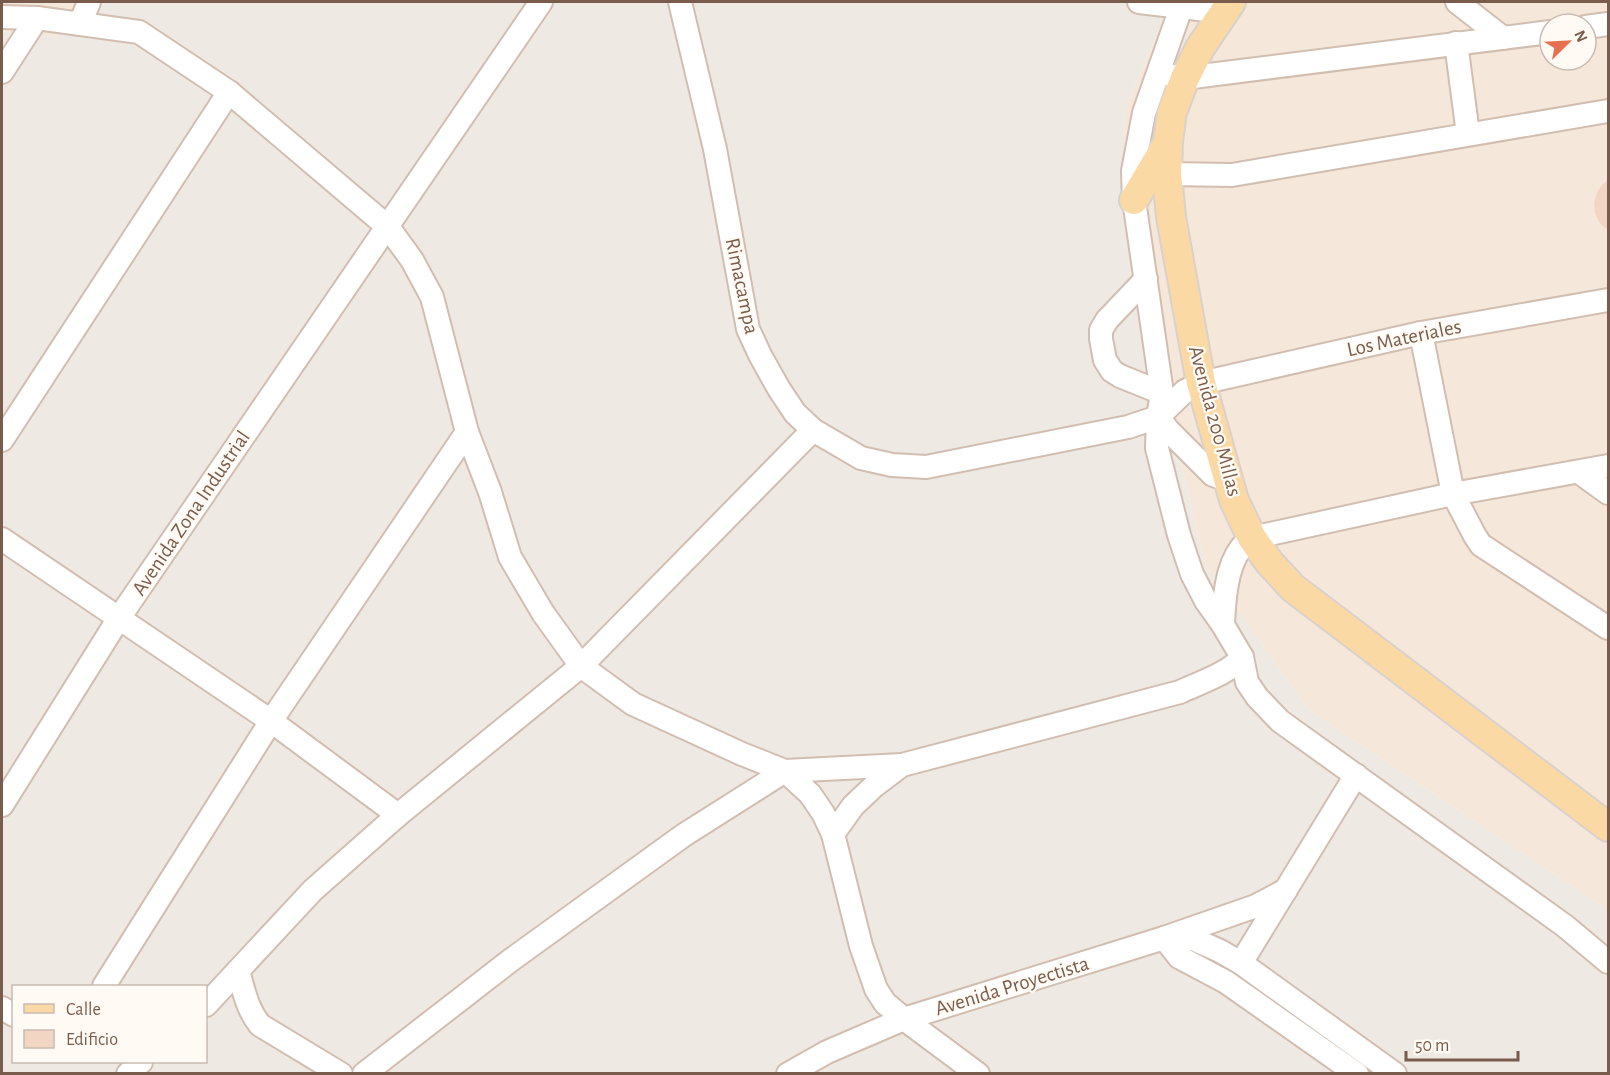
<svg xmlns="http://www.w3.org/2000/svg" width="1610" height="1075" font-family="'Alegreya Sans',sans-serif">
<rect width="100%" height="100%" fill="#fdf6ec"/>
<g fill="#f5e8da" fill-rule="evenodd">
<polygon points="2,2 102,2 56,37 2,31"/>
<path d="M1171 2H1608V910L1309 710 1205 564 1122 214 1125 109ZM1550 24H1586V60H1550Z"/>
</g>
<path fill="#efe9e4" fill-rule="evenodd" d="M102 2H1171L1125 109 1122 214 1205 564 1309 710 1608 910V1073L2 1074V31L56 37ZM14 986H206V1062H14Z"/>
<polygon fill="#f3d5c3" points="1608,180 1608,231 1599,222 1595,213 1594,203 1597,192 1603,184"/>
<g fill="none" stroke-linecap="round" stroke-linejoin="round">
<g stroke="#d1beb0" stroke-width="26">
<g id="minor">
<polyline points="680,2 715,149 748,329 760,355 779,389 795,413 813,430 861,458 892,465 926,467 1128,427 1158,417 1185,391 1201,383 1421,333 1608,300"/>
<polyline points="1139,2 1224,12"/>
<polyline points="1183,2 1144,113 1133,171 1134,200 1162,393 1158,417 1169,431 1213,475 1228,480"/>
<polyline points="1457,2 1503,38"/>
<polyline points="2,17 37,18 139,32 229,92 388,227 412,260 432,297 467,432 490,492 510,557 543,613 581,666 633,704 742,754 785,771 810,794 823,813 833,834 861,946 876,989 885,1003 904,1019 978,1074"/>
<polyline points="80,24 89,2"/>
<polyline points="1586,27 1608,24"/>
<polyline points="1456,43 1468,134"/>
<polyline points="2,72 37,18"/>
<polyline points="1173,76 1185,78 1550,32"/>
<polyline points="1167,174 1232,175 1608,111"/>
<polyline points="1146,279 1107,320 1101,330 1101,339 1105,360 1112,371 1120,376 1162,393"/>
<polyline points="1421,333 1453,494 1475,536 1481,545 1608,628"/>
<polyline points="1158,417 1157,448 1179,535 1192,574 1206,601 1223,625 1242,657 1247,682 1257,697 1280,721 1565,926 1608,962"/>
<polyline points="2,440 229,92"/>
<polyline points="1579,472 1608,493"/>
<polyline points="2,539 271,721 398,815"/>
<path d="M1223 625C1224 601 1226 567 1241 548 1244 544 1249 541 1252 538L1453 494 1608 466"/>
<polyline points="2,805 119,618 541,2"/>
<polyline points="833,834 853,806 873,787 902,765"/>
<polyline points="1286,890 1256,906 1164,938 1179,957 1226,982 1357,1074"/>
<polyline points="1241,963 1356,775"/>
<path d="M238 971C244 991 247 1009 260 1025L341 1074"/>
<polyline points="104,986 271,721 467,432"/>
<polyline points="206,1005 313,890 398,815 581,666 813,430"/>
<polyline points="2,1008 14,1015"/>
<polyline points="128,1074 141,1062"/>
<path d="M364 1074 511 960 684 835 785 771 902 765 1180 692C1199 683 1230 673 1242 657"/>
<polyline points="788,1074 827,1052 904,1019 1164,938 1193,939 1220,951 1241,963 1395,1074"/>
</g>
</g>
<g stroke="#dad1cd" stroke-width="32">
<g id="major">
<polyline points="1231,2 1200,48 1185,78 1172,112 1168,142 1167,174 1171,217 1201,383 1234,500 1252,538 1269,562 1293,588 1608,827"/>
<polyline points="1134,200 1167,144"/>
</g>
</g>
<use href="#minor" stroke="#fff" stroke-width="22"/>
<use href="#major" stroke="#fbd9a5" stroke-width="28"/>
</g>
<g text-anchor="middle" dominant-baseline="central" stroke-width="4.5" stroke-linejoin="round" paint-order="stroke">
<g font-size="21" fill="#7a5c4d" stroke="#fffaf3">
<text transform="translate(742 286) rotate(78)">Rimacampa</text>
<text transform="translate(1404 338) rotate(-12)">Los Materiales</text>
<text transform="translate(1215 421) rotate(75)">Avenida 200 Millas</text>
<text transform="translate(191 513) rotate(-56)">Avenida Zona Industrial</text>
<text transform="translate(1012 986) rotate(-17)">Avenida Proyectista</text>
</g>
</g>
<rect width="1610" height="1075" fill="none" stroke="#7a5c4d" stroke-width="6"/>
<rect x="12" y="985" width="195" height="78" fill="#fffaf3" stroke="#cabbb1" stroke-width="1.5"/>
<rect x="24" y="1004" width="30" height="9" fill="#fbd9a5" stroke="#cabbb1" stroke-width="1.5"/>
<text x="66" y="1015" font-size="18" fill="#7a5c4d">Calle</text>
<rect x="24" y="1030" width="30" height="18" fill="#f3d5c3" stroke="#cabbb1" stroke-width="1.5"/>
<text x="66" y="1045" font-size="18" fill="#7a5c4d">Edificio</text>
<g transform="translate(1568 42) rotate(66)"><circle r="28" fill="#fffaf3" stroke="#cabbb1" stroke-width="1.5"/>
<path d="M0-4.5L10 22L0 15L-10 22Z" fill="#e76f51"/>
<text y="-9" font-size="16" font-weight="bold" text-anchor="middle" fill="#7a5c4d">N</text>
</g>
<path d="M1406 1051v9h112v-9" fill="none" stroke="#7a5c4d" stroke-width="3"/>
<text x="1415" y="1051" font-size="18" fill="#7a5c4d" stroke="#fffaf3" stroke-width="4.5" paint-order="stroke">50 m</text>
</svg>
